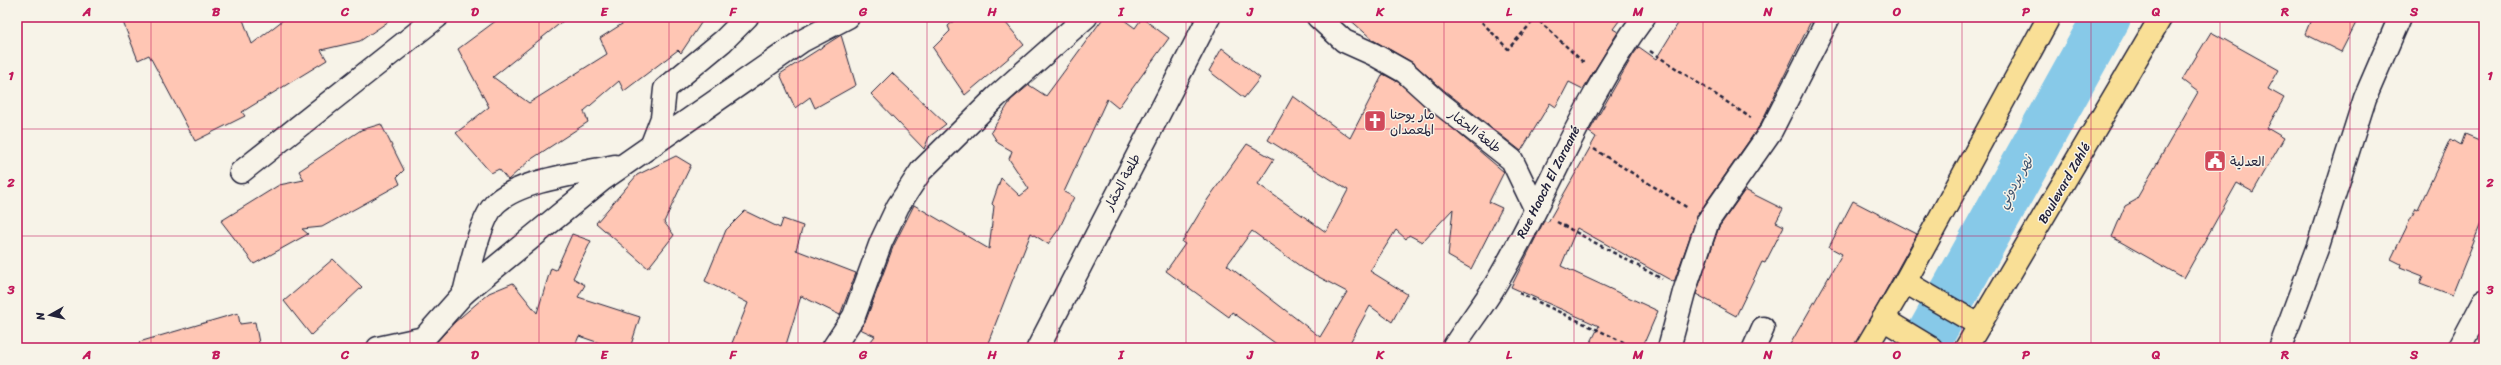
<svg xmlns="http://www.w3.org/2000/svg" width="2501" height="365" font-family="Sriracha,'Playpen Sans Arabic',sans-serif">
<rect width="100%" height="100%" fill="#f7f3e8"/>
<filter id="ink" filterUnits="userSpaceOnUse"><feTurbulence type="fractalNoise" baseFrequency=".025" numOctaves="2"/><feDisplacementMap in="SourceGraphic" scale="8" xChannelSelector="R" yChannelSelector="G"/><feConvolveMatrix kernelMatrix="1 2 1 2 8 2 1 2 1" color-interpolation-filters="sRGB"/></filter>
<g filter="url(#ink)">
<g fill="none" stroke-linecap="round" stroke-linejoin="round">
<polyline stroke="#87c9e8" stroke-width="48" points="1923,348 2107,17"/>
</g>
<g fill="#ffc6b4" stroke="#22223b" fill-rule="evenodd">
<polygon points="121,17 242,17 252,44 287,17 395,17 360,41 321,50 327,60 242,112 245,116 195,141 149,55 138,60"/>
<polygon points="501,17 568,17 493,77 529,103 607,54 600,38 633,17 705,17 681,53 678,50 624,91 619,81 584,111 588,122 530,160 508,180 499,169 491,173 456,133 489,107 458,49"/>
<polygon points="958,17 1001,17 1024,45 965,95 933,48 950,31 948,26"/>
<polygon points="1104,17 1120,17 1135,28 1142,18 1169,38 1118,108 1107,99 1064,192 1074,197 1059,229 1048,244 1031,233 986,348 885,348 871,341 875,336 860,329 866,320 893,247 914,205 989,249 994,206 992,204 1001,178 1020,196 1029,189 1009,159 1012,151 998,143 991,132 1011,100 1029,85 1046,96"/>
<polygon points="1347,17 1622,17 1613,29 1618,32 1583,89 1569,82 1556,107 1550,103 1521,151 1445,91 1413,63 1373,40"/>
<polygon points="1682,17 1813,17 1760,125 1698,214 1674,282 1577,228 1561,266 1658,311 1642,348 1588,348 1599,326 1511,287 1544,221 1548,222 1596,137 1589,132 1633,55 1639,47 1656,59"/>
<polygon points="2312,17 2359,17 2341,52 2305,34"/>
<polygon points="2211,32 2279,70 2268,89 2284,98 2267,128 2284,138 2253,192 2237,183 2184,278 2112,237 2125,206 2136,200 2198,92 2182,80"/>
<polygon points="841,35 856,85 815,108 810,97 795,108 780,74"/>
<polygon points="1222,48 1260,78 1244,98 1209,71"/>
<polygon points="892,73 946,124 929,137 924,149 871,94"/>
<path d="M1383 74 1398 82 1504 172 1489 202 1502 208 1471 269 1448 256 1453 209 1422 242 1409 235 1406 239 1396 230 1370 271 1407 294 1392 322 1370 306 1347 348H1282L1232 312 1229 317 1166 271 1185 244 1182 242 1208 199 1247 144 1274 159 1258 184 1326 232 1348 190 1268 140 1293 96 1350 138ZM1252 231 1304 269 1347 292 1320 337 1227 265Z"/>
<polygon points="381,124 404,170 397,177 400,184 322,227 302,229 308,234 254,264 221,221 279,185 304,180 299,171 361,130"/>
<polygon points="2465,134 2484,142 2484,216 2452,295 2420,283 2423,276 2400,267 2401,264 2391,259 2416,208 2418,209 2451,139 2461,145"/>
<polygon points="676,156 691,165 664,222 674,235 648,268 596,223 637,175"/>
<polygon points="1745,190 1783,209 1776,222 1784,226 1765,263 1762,262 1736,316 1696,294 1719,227"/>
<polygon points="1853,201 1917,234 1854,348 1788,348 1842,254 1829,247"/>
<polygon points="745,211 780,228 783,219 803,226 796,250 856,273 840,315 801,296 785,348 730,348 748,303 705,281 726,230"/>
<polygon points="572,234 591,241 573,278 585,285 578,297 640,317 630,348 614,348 579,336 574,348 431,348 455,322 489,293 513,283 537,313 551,268 556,270"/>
<polygon points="333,259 362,287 311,335 284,301"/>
<polygon points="238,313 240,324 255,322 260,348 140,348 139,342"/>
</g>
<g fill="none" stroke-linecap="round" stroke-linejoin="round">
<g stroke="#22223b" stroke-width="25">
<g id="minor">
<polyline points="1318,17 1344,41 1373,54 1405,72 1437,101 1512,160 1535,208"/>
<polyline points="652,144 662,118 665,89 723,41 747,17"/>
<polyline points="241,172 437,17"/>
<path d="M464 293C470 270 480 217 497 202 521 180 583 173 615 166"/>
<polyline points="378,348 424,338 464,293 602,180 802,41 848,17"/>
<polyline points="833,348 854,316 881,242 898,206 921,171 996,97 1086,17"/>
<polyline points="1038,348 1209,17"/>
<path d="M1453 348C1467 325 1484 305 1497 282 1548 195 1583 99 1644 17"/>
<polyline points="1669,348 1684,292 1708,221 1771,131 1829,17"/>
<polyline points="1754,348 1763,328"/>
<polyline points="2280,348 2318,246 2365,98 2400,17"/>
<polyline points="2459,348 2484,301"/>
</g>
</g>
<g stroke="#22223b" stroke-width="25">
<g id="highway">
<polyline points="1905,282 1979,325"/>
<polyline points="1883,319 1931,348"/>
<polyline points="1866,348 1905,282 2049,17"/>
<polyline points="1966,348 2161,17"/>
</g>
</g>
<g stroke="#22223b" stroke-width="2.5" stroke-dasharray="4 3" stroke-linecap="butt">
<polyline points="1477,17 1508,49 1536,18"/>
<polyline points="1538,17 1536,18 1584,63"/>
<polyline points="1650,51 1751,118"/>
<polyline points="1594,149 1688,208"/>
<polyline points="1557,222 1662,279"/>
<polyline points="1519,293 1636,348"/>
</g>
<use href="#minor" stroke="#f7f3e8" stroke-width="22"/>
<use href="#highway" stroke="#f9df96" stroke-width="22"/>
</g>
</g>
<path fill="none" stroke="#c2185b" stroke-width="1" stroke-opacity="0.55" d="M151 17V348M281 17V348M410 17V348M539 17V348M669 17V348M798 17V348M927 17V348M1057 17V348M1186 17V348M1315 17V348M1444 17V348M1574 17V348M1703 17V348M1832 17V348M1962 17V348M2091 17V348M2220 17V348M2350 17V348M17 129H2484M17 236H2484"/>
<defs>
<g id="church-square" transform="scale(1.15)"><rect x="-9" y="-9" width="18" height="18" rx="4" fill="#d1495b" stroke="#f7f3e8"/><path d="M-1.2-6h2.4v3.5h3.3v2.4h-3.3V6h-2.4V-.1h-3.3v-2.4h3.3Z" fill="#fff"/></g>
<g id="civic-square" transform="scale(1.15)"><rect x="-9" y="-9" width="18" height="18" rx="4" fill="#d1495b" stroke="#f7f3e8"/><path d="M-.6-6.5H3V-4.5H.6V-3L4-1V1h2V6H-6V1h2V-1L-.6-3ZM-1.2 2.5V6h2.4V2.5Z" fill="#fff"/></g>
</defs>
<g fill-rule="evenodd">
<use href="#church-square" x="1375" y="121"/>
<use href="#civic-square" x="2215" y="161"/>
</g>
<g text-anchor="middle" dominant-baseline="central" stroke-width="3" stroke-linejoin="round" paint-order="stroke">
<g font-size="13" fill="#22223b" stroke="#f7f3e8" text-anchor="start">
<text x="1390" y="114">مار يوحنا<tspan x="1390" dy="15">المعمدان</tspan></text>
<text x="2230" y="161">العدلية</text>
</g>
<g font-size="13" fill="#22223b" stroke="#f7f3e8">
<text transform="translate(1475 131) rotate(38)">طلعة الحمّار</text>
<text transform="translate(1122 182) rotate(-62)">طلعة الحمّار</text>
<text transform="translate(1548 182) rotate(-63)">Rue Haoch El Zaraané</text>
<text transform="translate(2064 183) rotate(-60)">Boulevard Zahlé</text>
</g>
<g font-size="14" font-style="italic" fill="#40546f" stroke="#f7f3e8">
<text transform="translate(2015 182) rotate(-61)">نهر بردوني</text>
</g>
</g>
<rect width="2501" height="365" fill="none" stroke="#f7f3e8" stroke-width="44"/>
<g transform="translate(50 315) rotate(262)" stroke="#f7f3e8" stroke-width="3" paint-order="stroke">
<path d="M0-3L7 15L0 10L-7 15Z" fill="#22223b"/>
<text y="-6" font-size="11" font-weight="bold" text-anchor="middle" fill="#22223b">N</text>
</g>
<rect x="22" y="22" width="2457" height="321" fill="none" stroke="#c2185b" stroke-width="1.5"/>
<g font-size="13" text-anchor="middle" font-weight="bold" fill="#c2185b">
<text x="87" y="16">A</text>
<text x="216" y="16">B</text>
<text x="345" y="16">C</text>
<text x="475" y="16">D</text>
<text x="604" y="16">E</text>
<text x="733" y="16">F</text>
<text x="863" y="16">G</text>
<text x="992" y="16">H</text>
<text x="1121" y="16">I</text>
<text x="1250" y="16">J</text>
<text x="1380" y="16">K</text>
<text x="1509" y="16">L</text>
<text x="1638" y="16">M</text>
<text x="1768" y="16">N</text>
<text x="1897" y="16">O</text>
<text x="2026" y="16">P</text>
<text x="2156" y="16">Q</text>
<text x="2285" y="16">R</text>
<text x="2414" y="16">S</text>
<text x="11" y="80">1</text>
<text x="2490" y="80">1</text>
<text x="11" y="187">2</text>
<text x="2490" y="187">2</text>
<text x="11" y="294">3</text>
<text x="2490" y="294">3</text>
<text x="87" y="359">A</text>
<text x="216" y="359">B</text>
<text x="345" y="359">C</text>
<text x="475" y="359">D</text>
<text x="604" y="359">E</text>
<text x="733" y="359">F</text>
<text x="863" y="359">G</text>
<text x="992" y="359">H</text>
<text x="1121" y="359">I</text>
<text x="1250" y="359">J</text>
<text x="1380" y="359">K</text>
<text x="1509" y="359">L</text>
<text x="1638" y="359">M</text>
<text x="1768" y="359">N</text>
<text x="1897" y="359">O</text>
<text x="2026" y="359">P</text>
<text x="2156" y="359">Q</text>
<text x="2285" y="359">R</text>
<text x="2414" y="359">S</text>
</g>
</svg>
